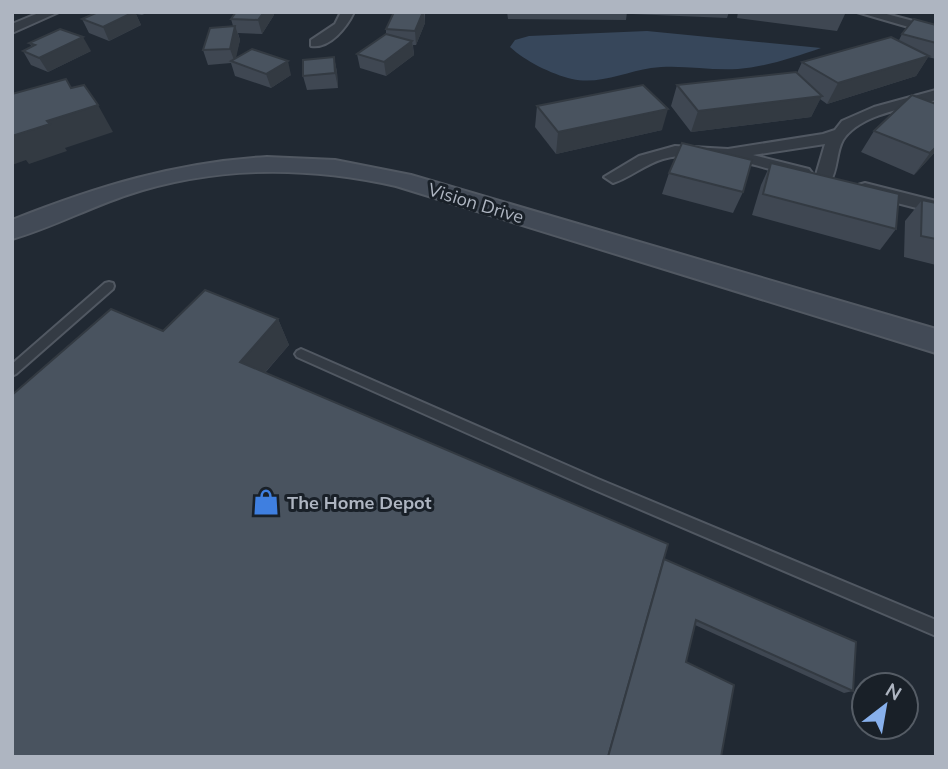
<svg xmlns="http://www.w3.org/2000/svg" width="948" height="769" font-family="Mulish,sans-serif">
<rect width="100%" height="100%" fill="#212933"/>
<path fill="#37475b" d="M647 31 821 48C795 57 765 67 738 69 709 71 681 64 651 68 625 72 599 85 572 79 551 74 525 61 510 47L515 40 529 36Z"/>
<g fill="none" stroke-linecap="round" stroke-linejoin="round">
<g stroke="#515862" stroke-width="4">
<g id="lane">
<polygon points="109,282 113,283 114,286 113,289 16,374 12,376 12,364 105,283"/>
<polygon points="301,349 598,479 936,620 936,636 588,487 297,357 295,354 297,351"/>
</g>
</g>
<g stroke="#515862" stroke-width="4">
<g id="street">
<polygon points="41,12 59,12 12,33 12,24"/>
<path d="M341 12H354C347 27 330 49 311 46V40L335 24Z"/>
<polygon points="857,12 879,12 936,27 936,35"/>
<path d="M936 90V100C907 108 860 114 843 140 836 152 838 170 830 182H818L815 178 825 144 753 155 809 169 812 173 803 178C758 167 709 147 663 159 645 164 630 178 613 183L604 177 639 156 675 146 728 149 823 134 835 130 842 121 874 107Z"/>
<polygon points="865,183 936,201 936,213 858,193 856,189 858,185"/>
</g>
</g>
<g stroke="#515862" stroke-width="4">
<path id="secondary" d="M267 157 335 160 411 175 936 329V353L396 186C307 166 214 166 127 195 88 208 51 228 12 239V220C96 187 176 162 267 157Z"/>
</g>
<use href="#lane" fill="#343b44" fill-rule="evenodd"/>
<use href="#street" fill="#343b44" fill-rule="evenodd"/>
<use href="#secondary" fill="#424a56" fill-rule="evenodd"/>
</g>
<g fill="#3f4752">
<polygon points="98,12 149,12 142,15 136,14 141,25 109,41 89,33 82,19"/>
<polygon points="394,12 425,12 425,23 416,45 413,45 414,55 386,76 360,68 357,54 386,34 386,29"/>
<polygon points="507,12 627,12 626,20 508,19"/>
<polygon points="632,12 729,12 727,18 632,14"/>
<polygon points="738,12 846,12 837,31 737,18"/>
<polygon points="274,15 262,34 238,33 240,40 235,59 291,75 271,88 235,76 231,63 208,65 203,50 233,26 231,19"/>
<polygon points="936,25 936,59 928,57 916,76 827,104 820,99 811,117 691,132 671,106 677,85 797,73 802,62 899,40 902,34"/>
<polygon points="29,43 91,51 48,72 31,65 23,51 32,47"/>
<polygon points="334,57 337,72 338,88 307,90 303,76"/>
<polygon points="537,106 662,130 556,154 535,127"/>
<polygon points="874,131 936,151 914,175 861,152"/>
<polygon points="771,163 896,229 880,250 752,215 761,185"/>
<polygon points="669,173 743,192 733,213 662,194"/>
<polygon points="922,200 936,203 936,265 904,257 905,221"/>
<polygon points="278,319 289,345 265,373 664,559 853,691 844,693 695,625 686,662 163,331"/>
</g>
<g fill="#333a42">
<polygon points="134,12 135,12 141,25 109,41 103,27"/>
<polygon points="264,12 274,12 274,15 262,34 258,20"/>
<polygon points="423,12 424,12 425,23 416,45 415,31"/>
<polygon points="235,26 240,40 235,63 230,49"/>
<polygon points="83,37 91,51 48,72 39,58"/>
<polygon points="412,41 414,55 386,76 384,62"/>
<polygon points="929,56 916,76 827,104 838,83"/>
<polygon points="334,57 337,72 338,88 335,73"/>
<polygon points="288,61 291,75 271,88 266,74"/>
<polygon points="822,96 811,117 691,132 698,111"/>
<polygon points="98,105 113,132 65,148 67,151 29,164 26,160 12,165 12,136 47,121"/>
<polygon points="668,109 662,130 556,154 558,132"/>
<polygon points="936,147 936,151 914,175 930,153"/>
<polygon points="278,319 289,345 253,386 240,362"/>
</g>
<g fill="#49535f" stroke="#333a42" stroke-width="2">
<polygon points="98,12 134,12 103,27 82,19"/>
<polygon points="236,12 264,12 258,20 231,19"/>
<polygon points="394,12 423,12 415,31 386,29"/>
<polygon points="914,19 936,25 936,43 902,34"/>
<polygon points="235,26 230,49 203,50 210,28"/>
<polygon points="60,29 83,37 39,58 23,51 35,45 29,43"/>
<polygon points="386,34 412,41 384,62 357,54"/>
<polygon points="891,37 929,56 838,83 802,62"/>
<polygon points="252,49 288,61 266,74 231,61"/>
<polygon points="334,57 335,73 303,76 303,60"/>
<polygon points="796,72 822,96 698,111 677,85"/>
<polygon points="66,79 71,88 84,85 98,105 47,121 50,124 12,136 12,94"/>
<polygon points="643,85 668,109 558,132 537,106"/>
<polygon points="912,95 936,104 936,147 930,153 874,131"/>
<polygon points="682,143 752,160 743,192 669,173"/>
<polygon points="771,163 899,194 896,229 763,194"/>
<polygon points="922,200 936,203 936,239 921,236"/>
<polygon points="205,290 278,319 240,362 668,544 608,757 12,757 12,395 111,309 163,331"/>
<polygon points="664,559 856,642 853,691 696,620 686,662 734,685 721,757 608,757"/>
</g>
<defs>
<g id="shop-bare" transform="scale(2.1)"><path d="M-5-2.5h2.3a2.7 3.5 0 0 1 5.4 0H5L5.5 6h-11ZM-1.5-2.5h3a1.5 2.3 0 0 0-3 0Z" fill="#3f7fe0" stroke="#192028" stroke-width="2.5" paint-order="stroke"/></g>
</defs>
<g fill-rule="evenodd">
<use href="#shop-bare" x="266" y="502"/>
</g>
<g text-anchor="middle" dominant-baseline="central" stroke-width="6" stroke-linejoin="round" paint-order="stroke">
<g font-size="18" fill="#aeb5c1" stroke="#192028">
<text transform="translate(476 203) rotate(17)">Vision Drive</text>
</g>
<g font-size="18" font-weight="bold" fill="#aeb5c1" stroke="#192028" text-anchor="start">
<text x="287" y="502">The Home Depot</text>
</g>
</g>
<rect width="948" height="769" fill="none" stroke="#aeb5c1" stroke-width="28"/>
<g transform="translate(885 706) rotate(31)"><circle r="33" fill="#192028" stroke="#555c65" stroke-width="2"/>
<path d="M0-5L12 26L0 18L-12 26Z" fill="#87b0ec"/>
<text y="-10" font-size="19" font-weight="bold" text-anchor="middle" fill="#aeb5c1">N</text>
</g>
</svg>
